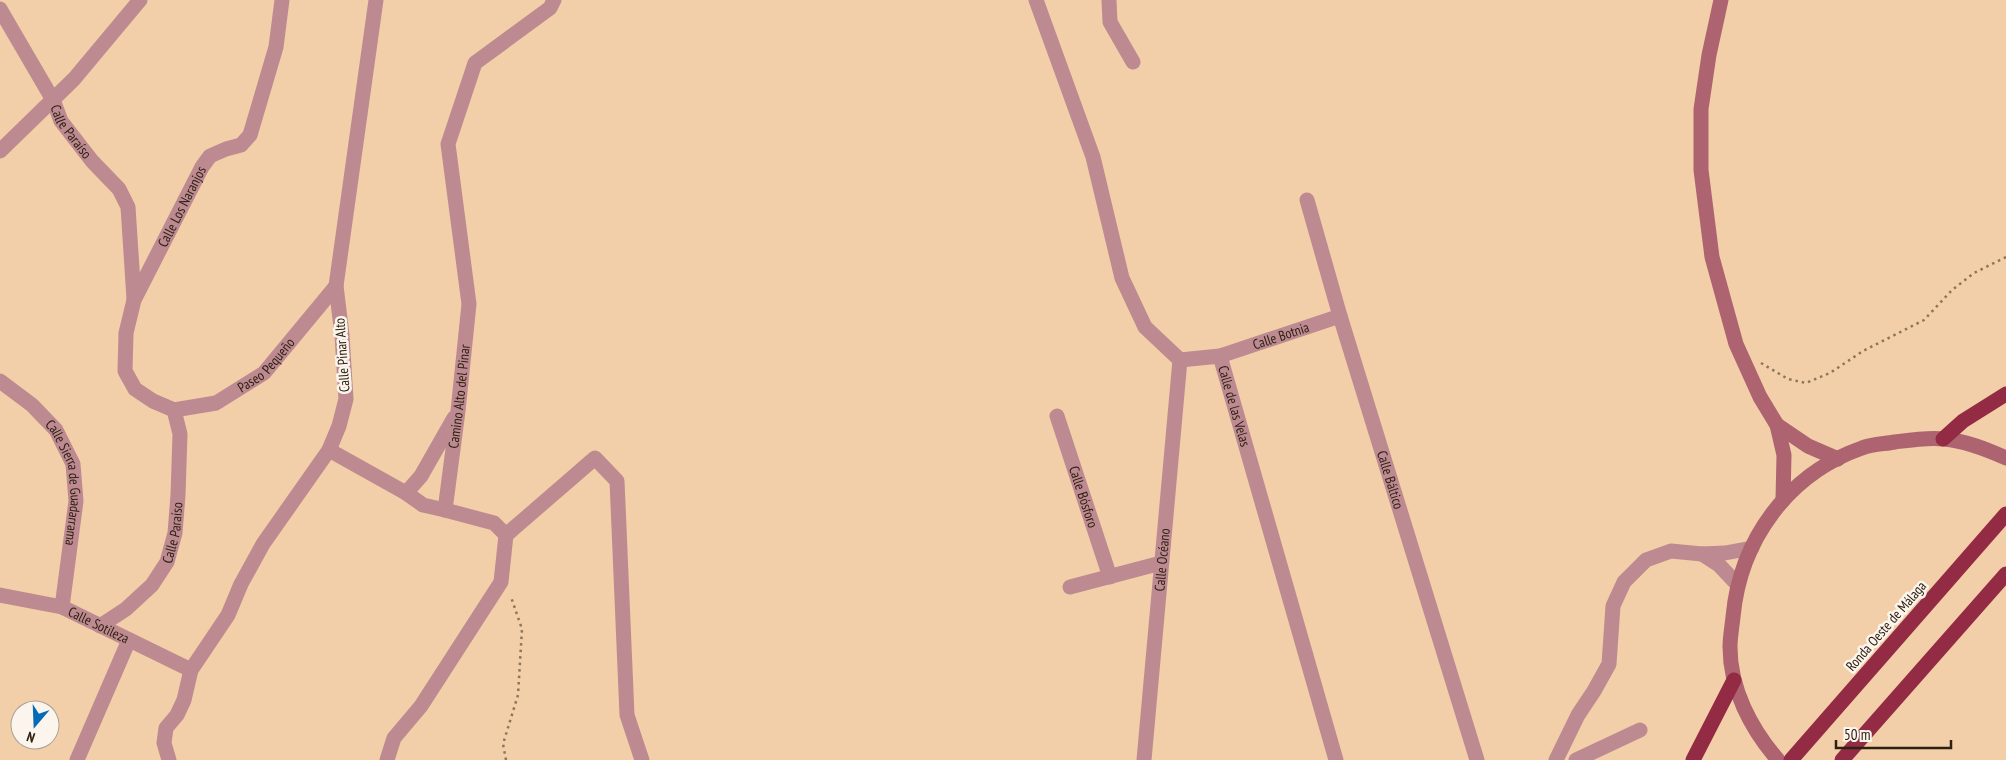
<svg xmlns="http://www.w3.org/2000/svg" width="2006" height="760" font-family="'PT Sans Narrow',sans-serif">
<rect width="100%" height="100%" fill="#f2cfa8"/>
<g fill="none" stroke-linecap="round" stroke-linejoin="round">
<g stroke="#8d755b" stroke-width="2.5" stroke-dasharray="2.5 4" stroke-linecap="butt">
<polyline points="1761,363 1788,379 1806,383 1830,373 1863,351 1924,320 1952,290 1974,273 2006,257"/>
<polyline points="506,760 503,744 518,695 522,629 511,597"/>
</g>
<g stroke="#bd8a91" stroke-width="15">
<path id="s1" d="M1036 0 1093 157 1122 278 1145 327 1180 360 1220 356 1340 316"/>
<polyline points="1109,0 1110,22 1133,62"/>
<path id="s2" d="M0 9 53 100 61 121 92 161 119 189 128 207 134 299"/>
<polyline points="0,151 74,79 140,0"/>
<path id="s3" d="M1307 200 1340 316 1477 760"/>
<path id="s4" d="M1220 356 1336 760"/>
<path id="s5" d="M0 381 32 405 56 430 73 464 76 501 62 607"/>
<path id="s6" d="M174 410 153 401 135 389 125 371 126 333 134 300 202 167 210 156 226 149 241 145 250 135 276 47 282 0"/>
<path id="s7" d="M174 410 216 403 264 373 336 286"/>
<path id="s8" d="M1057 416 1110 577"/>
<polyline points="329,450 406,493 421,476 454,418"/>
<polyline points="406,493 423,505 445,510"/>
<polyline points="506,535 595,458 617,481 627,715 642,760"/>
<polyline points="1702,554 1719,565 1738,585"/>
<polyline points="1070,587 1161,563"/>
<path id="s9" d="M0 595 62 607 191 670"/>
<path id="s10" d="M100 626 126 609 152 585 167 562 175 533 178 495 180 434 174 410"/>
<polyline points="77,760 129,640"/>
<polyline points="169,760 164,743 166,728 177,715 184,700 191,670 228,615 241,584 263,544 329,450 339,426 346,399 342,335 336,286 376,0"/>
<path id="s11" d="M387 760 394 738 421 706 501 582 506 535 494 523 445 510 458 411 469 304 448 144 475 63 550 8 554 0"/>
<path id="s12" d="M1144 760 1180 360"/>
<polyline points="1556,760 1578,715 1594,691 1609,664 1613,606 1624,582 1646,560 1671,551 1702,554 1725,553 1752,548"/>
<polyline points="1576,760 1640,730"/>
</g>
<g stroke="#ad6470" stroke-width="15">
<polyline points="1721,0 1709,55 1701,109 1701,170 1712,257 1736,344 1760,397 1777,425 1784,455 1783,500"/>
<polyline points="1777,425 1808,446 1838,459"/>
<path d="M1778 760C1751 729 1730 689 1730 647 1730 637 1732 627 1733 617 1740 540 1788 474 1862 448 1872 444 1884 444 1895 442 1910 440 1929 437 1944 439 1966 441 1986 449 2006 458"/>
</g>
<g stroke="#932b45" stroke-width="15">
<polyline points="1943,439 1963,421 2006,394"/>
<polyline points="1693,760 1734,680"/>
<polyline points="1791,760 2006,514"/>
<polyline points="1842,760 2006,574"/>
</g>
</g>
<g text-anchor="middle" dominant-baseline="central" stroke-width="5" stroke-linejoin="round" paint-order="stroke">
<g font-size="14" fill="#2e2112" stroke="#fcf5ed">
<text stroke="none"><textPath href="#s2" startOffset="142">Calle Paraíso</textPath></text>
<text stroke="none"><textPath href="#s6" startOffset="242">Calle Los Naranjos</textPath></text>
<text stroke="none"><textPath href="#s1" startOffset="498">Calle Botnia</textPath></text>
<text transform="translate(342 355) rotate(-94)">Calle Pinar Alto</text>
<text stroke="none"><textPath href="#s7" startOffset="106">Paseo Pequeño</textPath></text>
<text stroke="none"><textPath href="#s11" startOffset="442">Camino Alto del Pinar</textPath></text>
<text stroke="none"><textPath href="#s4" startOffset="52">Calle de las Velas</textPath></text>
<text stroke="none"><textPath href="#s3" startOffset="292">Calle Báltico</textPath></text>
<text stroke="none"><textPath href="#s5" startOffset="129">Calle Sierra de Guadarrama</textPath></text>
<text stroke="none"><textPath href="#s8" startOffset="85">Calle Bósforo</textPath></text>
<text stroke="none"><textPath href="#s10" startOffset="124">Calle Paraíso</textPath></text>
<text stroke="none"><textPath href="#s12" startOffset="201">Calle Océano</textPath></text>
<text stroke="none"><textPath href="#s9" startOffset="104">Calle Sotileza</textPath></text>
<text transform="translate(1886 626) rotate(-49)">Ronda Oeste de Málaga</text>
</g>
</g>
<g transform="translate(35 725) rotate(199)"><circle r="24" fill="#fcf5ed" stroke="#aaa095"/>
<path d="M0-4L9 19L0 12L-9 19Z" fill="#056bb7"/>
<text y="-8" font-size="14" font-weight="bold" text-anchor="middle" fill="#2e2112">N</text>
</g>
<path d="M1836 740v8h115v-8" fill="none" stroke="#2e2112" stroke-width="2.5"/>
<text x="1844" y="740" font-size="15" fill="#2e2112" stroke="#fcf5ed" stroke-width="4" paint-order="stroke">50 m</text>
</svg>
